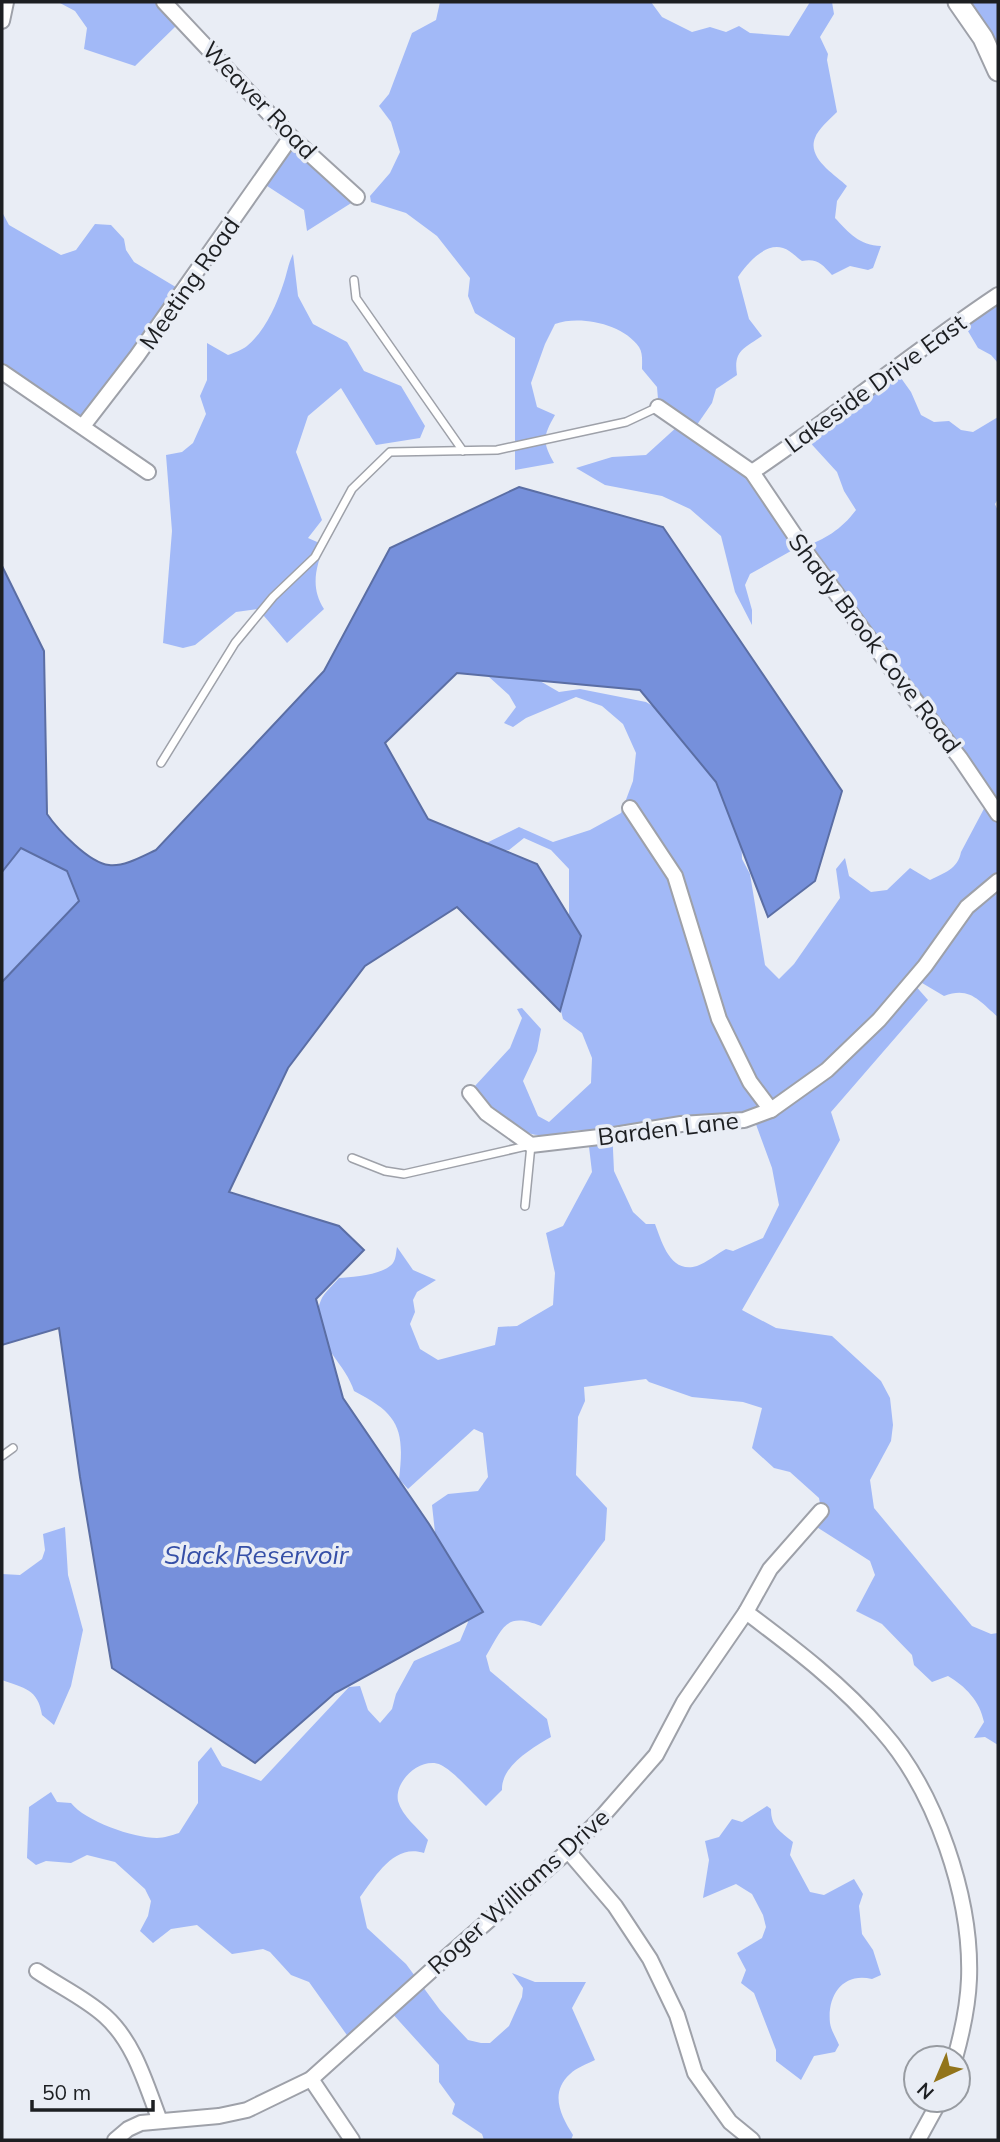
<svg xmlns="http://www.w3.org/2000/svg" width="1000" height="2142" font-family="Mulish,sans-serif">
<rect width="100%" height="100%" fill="#e9edf5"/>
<g fill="#a2b9f7" fill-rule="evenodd">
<polygon points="58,2 161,2 177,25 135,66 84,49 87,28 75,11"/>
<path d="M440 2H651L662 17 692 32 710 27 726 32 739 26 750 33 789 36 810 2H832L834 14 820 37 828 54 827 60 837 112C830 119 818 129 815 138 807 158 834 174 847 186L837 201 835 218C848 232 860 246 881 246L873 268 868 270 850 266 832 275C822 264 817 258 802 261 796 257 790 250 783 248 765 242 747 264 738 277L749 319 762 336C745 348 733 350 737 375L716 389 712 403 692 432 750 473 802 548C825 539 841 530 856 510L844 491 837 472 805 437 896 371 911 392 921 415 934 422 949 421 961 430 973 432 998 417V499L995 504 998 511V1017C979 1001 970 986 944 996L917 980 913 983 928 1000 831 1112 840 1140 742 1310 776 1328 832 1336 881 1381 890 1398 893 1425 891 1441 870 1480 874 1508 972 1626 991 1634 998 1633V1745L985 1737 974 1738 984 1722C980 1701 965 1686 948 1676L932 1682 914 1665 912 1655 882 1624 856 1611 875 1575 870 1561 812 1524 821 1509 819 1498 790 1472 774 1468 752 1448 762 1408 743 1402 692 1397 649 1382 646 1379 584 1387 585 1401 578 1417 576 1475 607 1508 605 1540 541 1626C505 1611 503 1628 486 1656L490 1671 547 1719 551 1737C532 1748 501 1766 502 1790L486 1806C474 1795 455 1772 441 1765 422 1756 394 1780 398 1801 402 1816 418 1828 428 1840L424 1853C394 1843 375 1877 360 1897L367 1928 406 1964 440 2010 468 2040 481 2043H490L509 2026 522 1997 523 1988 512 1973 535 1982H586L572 2008 595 2060C587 2064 576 2068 570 2074 549 2093 561 2116 573 2135L571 2140H484L482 2134 452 2114 455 2104 439 2082V2065L390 2011 349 2038 309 1982 291 1975 270 1952 263 1949 232 1954 197 1925 171 1929 153 1943 140 1931 148 1916 151 1901 145 1889 115 1862 87 1855 71 1863 46 1861 36 1865 27 1858 29 1807 51 1792 57 1802 71 1803C85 1821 133 1838 157 1838 164 1838 172 1835 179 1833L198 1803V1762L211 1747 222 1766 261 1781 349 1687 360 1686 368 1710 380 1723 392 1709 396 1694 414 1661 460 1641 468 1622 465 1583 437 1551 432 1505 448 1494 478 1491 488 1477 483 1433 474 1429 408 1489 399 1479C405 1429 399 1414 354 1391 345 1360 305 1337 321 1300 324 1293 333 1285 339 1278 352 1277 384 1275 393 1263 396 1259 396 1252 397 1247L413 1270 436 1280 417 1292 413 1300 415 1312 410 1324 420 1349 438 1360 495 1345 498 1327 517 1326 553 1305 555 1273 546 1233 563 1226 592 1172 587 1130C571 1129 554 1136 538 1135 520 1134 480 1105 474 1087L510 1048 522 1018 517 1009 522 1008 541 1029 537 1051 523 1081 538 1116 549 1122 591 1083 592 1058 582 1033 563 1019 559 1003 569 948V869L551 850 524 838 509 850 474 849 519 827 553 842 590 830 621 813 633 781 636 753 623 724 602 706 576 697 526 718 513 727 504 723 516 707 509 695 478 667 502 659 559 692 580 689 646 702 690 728 720 753 741 835 742 859 750 874 765 965 779 979 794 964 840 898 836 869 845 858 849 876 871 892 887 890 910 868 930 880C944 873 958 869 961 852L987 803 798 547 750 574 745 585 752 610V625L735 592 721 536 690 509 662 496 605 485 576 468 612 457 646 455 678 426 659 411 657 387 642 369C642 362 643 353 639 347 623 324 580 315 555 324L545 344 531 383 537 407 555 415C543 436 542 442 554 463L515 470V338L475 313 468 296 470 278 437 236 406 213 371 202 370 196 390 173 400 152 391 122 379 106 389 94 412 33 436 20ZM754 1119 772 1168 779 1205 763 1238 733 1251 726 1249C717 1254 706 1263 697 1266 670 1274 662 1242 655 1224H646L633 1212 614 1171 612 1128 723 1124Z"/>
<polygon points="954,2 998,2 998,74"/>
<polygon points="289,141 356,200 307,231 304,210 261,182"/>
<polygon points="2,212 9,225 61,255 76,250 95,224 111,225 124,239 126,250 134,262 179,289 83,426 2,376"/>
<path d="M293 254 298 296 313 324 347 342 364 371 401 386 425 426 420 438 376 445 341 388 308 416 296 452 322 520 308 538 324 545C316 568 310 587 324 609L287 643 258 609 236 612 195 645 183 648 163 643 172 531 166 455 182 452 193 443 206 414 200 396 207 380V343L228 355C234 353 242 350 247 346 265 331 276 306 283 285 287 274 288 264 293 254Z"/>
<polygon points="998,295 998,363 991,355 978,348 962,321"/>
<polygon points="21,848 67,871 79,901 2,982 2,872"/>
<path d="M65 1527 68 1575 83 1630 71 1686 54 1725 42 1715C38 1689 24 1688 2 1680V1574L20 1575 42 1559 45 1550 43 1534Z"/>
<path d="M767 1806 771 1809C771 1827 780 1831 793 1842L790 1855 810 1892 824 1895 854 1879 863 1894 859 1906 862 1934 873 1950 881 1975 872 1979C843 1972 827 1995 830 2023 831 2030 836 2038 839 2045L835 2052 814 2056 801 2080 776 2061V2050L754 1993 741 1983 746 1970 737 1953 762 1938 766 1927 763 1915 752 1894 736 1884 703 1898 709 1860 705 1841 719 1837 732 1819 742 1822Z"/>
</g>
<path fill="#7690db" stroke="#5b6ea4" stroke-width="2" d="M519 487 663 527 842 791 815 881 768 917 716 782 640 690 457 673 385 743 428 819 537 864 581 936 560 1011 457 907 365 966 288 1068 229 1192 339 1226 364 1250 316 1299 343 1398 429 1524 483 1612 335 1693 255 1763 112 1668 80 1477 59 1328 2 1345V982L79 901 67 871 21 848 2 872V566L44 651 47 814C58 830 89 863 109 865 124 867 143 856 156 850L324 671 390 548Z"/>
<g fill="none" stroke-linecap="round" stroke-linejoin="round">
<g stroke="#9ea1a9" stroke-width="10">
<g id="lane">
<polyline points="354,280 356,298 463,451"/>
<polyline points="161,763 235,643 273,597 315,557 352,489 390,452 497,450 626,422 658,407"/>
<polyline points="352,1158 385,1171 404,1174 531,1145 525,1206"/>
<polyline points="2,1456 13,1448"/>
</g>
</g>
<g stroke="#9ea1a9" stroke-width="18">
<g id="street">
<polyline points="164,2 291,137 357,197"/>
<polyline points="2,21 6,2"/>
<polyline points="2,372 148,472"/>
<polyline points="658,407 752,472 806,552 901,682 960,758 998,814"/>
<polyline points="83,426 137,356 291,137"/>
<path d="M752 472C836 416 914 351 998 295"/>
<polyline points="630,808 675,876 719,1019 750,1082 771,1110"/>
<polyline points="470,1093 486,1113 531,1145 608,1136 681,1124 744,1120 771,1110 827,1070 879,1020 925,966 967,907 998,881"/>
<path d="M746 1612C794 1648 843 1685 882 1731 936 1792 972 1898 969 1979 968 2005 962 2033 955 2058"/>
<polyline points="568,1851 615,1906 650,1959 677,2015 695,2073 730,2122 752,2140"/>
<path d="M37 1971C59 1986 85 1998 105 2016 135 2043 146 2085 160 2121"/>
<polyline points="311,2079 352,2140"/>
<polyline points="115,2140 128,2129 141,2123 219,2116 247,2110 311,2079 433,1969 568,1851 600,1819 656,1755 684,1702 746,1612 770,1569 821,1511"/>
<polyline points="918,2140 940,2100"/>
</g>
</g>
<g stroke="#9ea1a9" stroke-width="23">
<polyline id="secondary" points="958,2 983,38 998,71"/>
</g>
<use href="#lane" stroke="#fff" stroke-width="7"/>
<use href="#street" stroke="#fff" stroke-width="14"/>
<use href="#secondary" stroke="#fff" stroke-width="19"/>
</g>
<g text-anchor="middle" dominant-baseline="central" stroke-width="7" stroke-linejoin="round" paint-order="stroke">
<g font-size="24" fill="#1d1f22" stroke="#e9edf5">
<text transform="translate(260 100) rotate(46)">Weaver Road</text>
<text transform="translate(189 283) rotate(-55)">Meeting Road</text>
<text transform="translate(875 383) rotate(-36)">Lakeside Drive East</text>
<text transform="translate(875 643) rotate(53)">Shady Brook Cove Road</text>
<text transform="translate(668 1128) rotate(-7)">Barden Lane</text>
<text transform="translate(518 1891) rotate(-42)">Roger Williams Drive</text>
</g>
<g font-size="26" font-style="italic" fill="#354fa7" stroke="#e9edf5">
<text x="256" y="1554">Slack Reservoir</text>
</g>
</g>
<rect width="1000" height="2142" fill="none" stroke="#1d1f22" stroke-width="7"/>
<g transform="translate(937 2079) rotate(224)"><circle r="33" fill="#e9edf5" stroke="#979ba1" stroke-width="2"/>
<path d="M0-5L12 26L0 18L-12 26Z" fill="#92741a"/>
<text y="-10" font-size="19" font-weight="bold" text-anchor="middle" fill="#1d1f22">N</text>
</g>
<path d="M32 2100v10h121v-10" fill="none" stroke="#1d1f22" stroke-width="3.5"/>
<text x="42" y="2100" font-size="21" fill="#1d1f22" stroke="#e9edf5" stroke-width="5" paint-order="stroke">50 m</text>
</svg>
